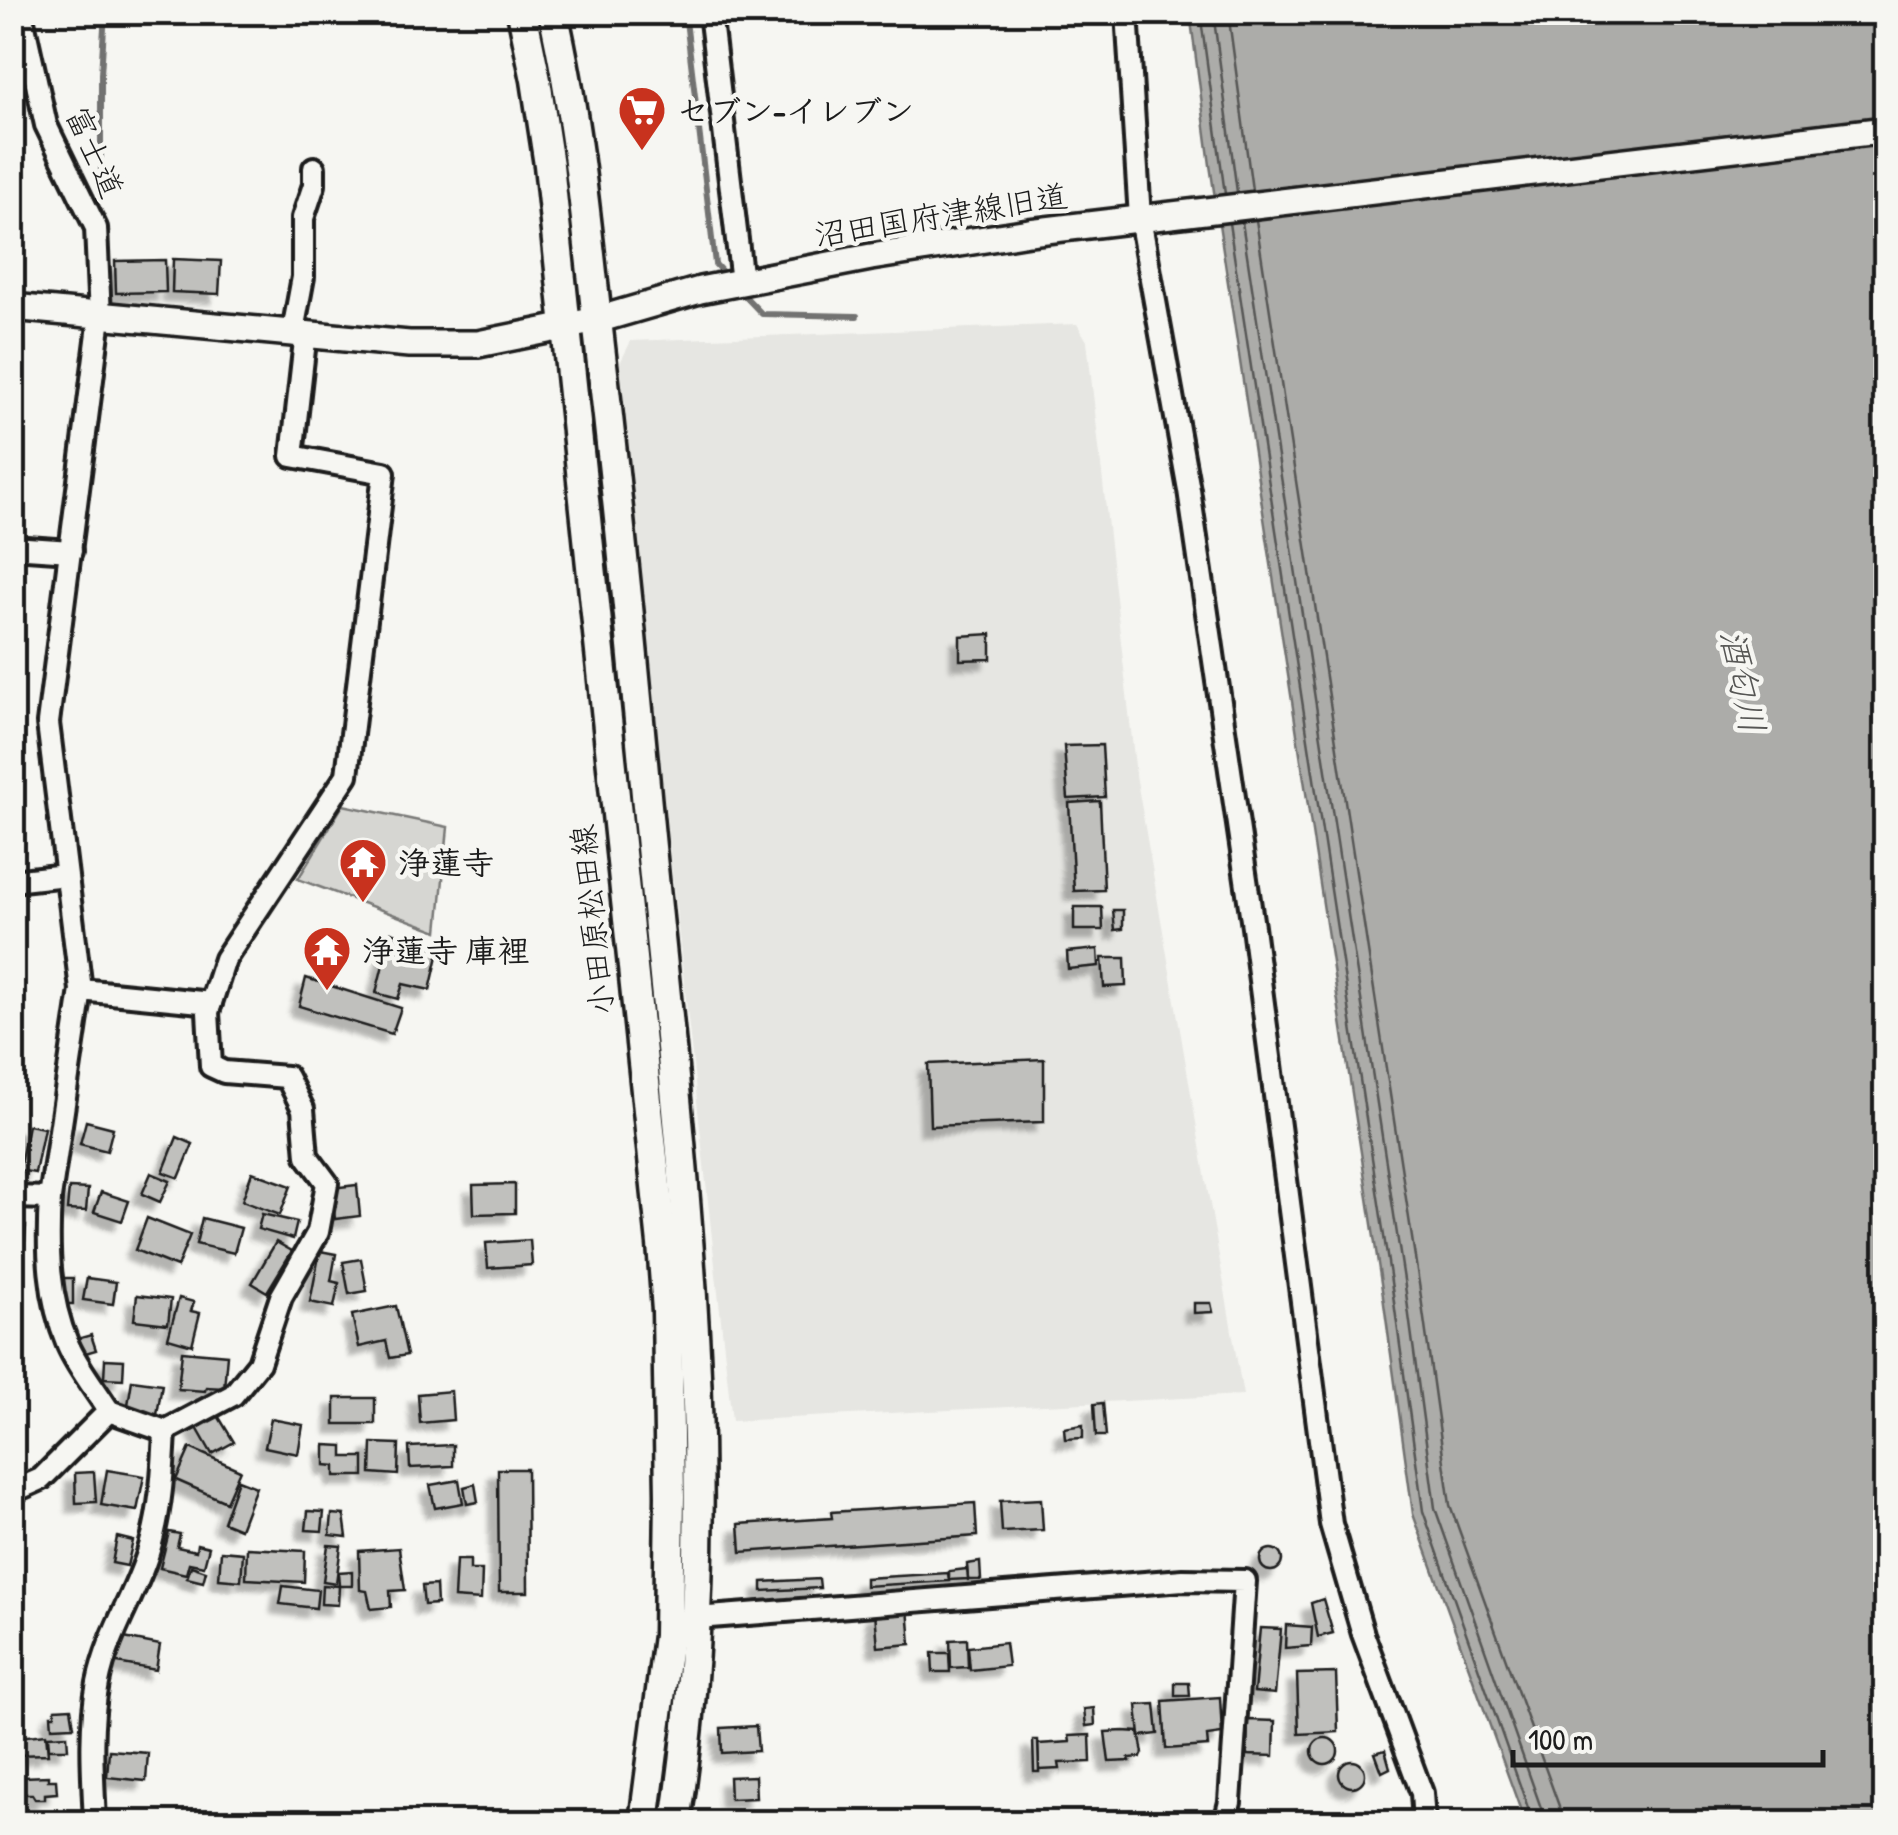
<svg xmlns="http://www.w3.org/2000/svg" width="1898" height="1835" font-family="'Patrick Hand','Klee One',sans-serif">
<defs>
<filter id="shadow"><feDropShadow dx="-9" dy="9" stdDeviation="2.5" flood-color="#0004"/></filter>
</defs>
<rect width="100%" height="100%" fill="#f6f6f2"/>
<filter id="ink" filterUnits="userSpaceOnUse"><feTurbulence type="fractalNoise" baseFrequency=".01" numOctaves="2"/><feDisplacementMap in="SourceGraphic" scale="20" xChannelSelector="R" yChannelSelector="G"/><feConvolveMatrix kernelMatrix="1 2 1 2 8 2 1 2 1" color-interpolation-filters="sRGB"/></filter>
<g filter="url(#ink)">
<polygon fill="#e6e6e2" points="1077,324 1087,341 1136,775 1243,1395 732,1421 617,369 631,341"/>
<polygon fill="#d6d6d2" stroke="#797977" stroke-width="2.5" points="343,805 448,827 438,931 298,879"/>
<polygon fill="#acaca9" stroke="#727271" stroke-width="2.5" points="1190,13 1885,13 1885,1822 1525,1822 1413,1514 1383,1296 1210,165"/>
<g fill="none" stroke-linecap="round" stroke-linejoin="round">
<g stroke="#565654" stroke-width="2.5">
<polyline points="1200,12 1225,194"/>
<polyline points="1213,12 1237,192"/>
<polyline points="1228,12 1252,190"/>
<polyline points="1256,220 1420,1290 1450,1505 1559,1806 1561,1822"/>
<polyline points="1242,222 1406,1293 1435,1508 1546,1822"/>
<polyline points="1229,223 1393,1295 1423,1511 1533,1822"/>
</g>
<g stroke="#727271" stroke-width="6">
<polyline points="685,12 715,264 727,277"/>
<polyline points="101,199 101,74 105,12"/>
<polyline points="739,290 762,314 857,316"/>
</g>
</g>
<g fill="#c0c0bd" stroke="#1c1c1c" stroke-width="2.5" filter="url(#shadow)">
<polygon points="173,259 221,261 219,294 172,292"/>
<polygon points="165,260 166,292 116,293 115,261"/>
<polygon points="991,634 991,659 960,660 960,636"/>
<polygon points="1102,745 1105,797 1068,799 1064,746"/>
<polygon points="1100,801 1104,890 1074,891 1069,803"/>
<polygon points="1074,907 1102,907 1103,930 1074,930"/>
<polygon points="1113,910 1123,910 1123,929 1115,930"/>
<polygon points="391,932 440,947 430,990 403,984 398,999 376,993"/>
<polygon points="1098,949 1099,966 1068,969 1067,952"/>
<polygon points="1102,958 1125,958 1126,986 1104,987"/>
<polygon points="306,978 401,1008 392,1034 299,1006"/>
<polygon points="1044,1059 1044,1122 930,1126 928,1064"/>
<polygon points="86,1121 113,1128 107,1151 80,1144"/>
<polygon points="28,1125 44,1128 35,1173 19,1170"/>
<polygon points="177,1137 193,1144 179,1178 163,1172"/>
<polygon points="252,1172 291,1186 280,1215 242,1201"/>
<polygon points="151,1173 170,1181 160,1202 142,1194"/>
<polygon points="515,1184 515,1213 474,1214 473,1185"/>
<polygon points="357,1185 360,1216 335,1219 331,1188"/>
<polygon points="69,1188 88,1189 86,1211 67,1210"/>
<polygon points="101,1192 129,1201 122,1221 94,1212"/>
<polygon points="262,1214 297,1222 293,1239 258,1229"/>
<polygon points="147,1218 190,1235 177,1267 135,1250"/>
<polygon points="202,1218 241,1228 234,1253 196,1244"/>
<polygon points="12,1225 26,1226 24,1253 12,1252"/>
<polygon points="530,1240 532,1265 488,1268 486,1243"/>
<polygon points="276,1242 292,1251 267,1292 252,1283"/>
<polygon points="320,1251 336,1254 331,1281 339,1283 334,1307 310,1302"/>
<polygon points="361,1259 367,1291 349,1294 343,1262"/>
<rect x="59" y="1278" width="14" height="26"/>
<polygon points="87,1278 116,1282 113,1304 83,1300"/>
<polygon points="137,1295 171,1299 168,1324 134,1320"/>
<polygon points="179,1298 194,1302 191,1311 200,1313 192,1345 168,1338"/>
<polygon points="1194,1303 1211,1303 1213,1312 1194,1313"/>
<polygon points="396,1306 407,1355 390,1358 386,1341 359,1347 352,1315"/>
<polygon points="91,1335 96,1350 82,1354 77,1339"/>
<polygon points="182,1351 227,1355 224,1388 206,1387 205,1391 178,1389"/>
<polygon points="105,1359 124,1360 123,1379 104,1378"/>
<polygon points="132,1380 162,1384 157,1415 127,1411"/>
<polygon points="451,1391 453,1420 420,1423 418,1394"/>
<rect x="335" y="1398" width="40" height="26"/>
<polygon points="1103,1403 1106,1436 1096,1436 1094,1404"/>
<polygon points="217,1414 234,1442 212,1454 196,1426"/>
<polygon points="271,1419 303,1425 298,1454 265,1447"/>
<polygon points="1083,1425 1083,1438 1065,1439 1064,1428"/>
<polygon points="372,1443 399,1444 398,1475 371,1473"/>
<polygon points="325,1445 343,1446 343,1457 364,1457 364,1476 335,1476 335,1466 325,1465"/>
<polygon points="453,1445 453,1466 410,1468 409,1447"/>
<polygon points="190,1448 240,1470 226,1502 176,1480"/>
<polygon points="498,1469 527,1469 528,1592 499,1592"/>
<polygon points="107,1470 144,1476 137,1511 101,1505"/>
<polygon points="94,1472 96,1502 76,1503 75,1473"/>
<polygon points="238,1480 256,1487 240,1529 223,1522"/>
<polygon points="459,1480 463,1503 435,1508 430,1485"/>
<polygon points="475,1484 478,1502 467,1504 464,1487"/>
<polygon points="1041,1499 1043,1530 1002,1532 1000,1501"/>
<polygon points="975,1503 977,1536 741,1552 739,1524 832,1518 831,1512"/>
<polygon points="308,1511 324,1512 322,1531 306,1530"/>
<polygon points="332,1514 344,1515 347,1537 330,1535"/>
<polygon points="169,1532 180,1534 177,1547 196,1551 197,1544 209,1547 204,1566 189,1563 186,1574 160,1568"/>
<polygon points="117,1537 133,1541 127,1566 112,1563"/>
<polygon points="328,1545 341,1546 336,1583 323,1581"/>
<polygon points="247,1548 305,1551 304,1582 246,1579"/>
<polygon points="399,1548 405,1590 390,1591 391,1607 371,1609 367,1591 360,1590 359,1551"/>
<circle cx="1271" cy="1560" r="11"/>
<polygon points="221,1551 243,1553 241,1581 219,1579"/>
<polygon points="456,1560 470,1560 470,1570 482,1570 481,1600 454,1598"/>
<polygon points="980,1562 981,1580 968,1580 967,1564"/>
<polygon points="191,1566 206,1571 203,1582 187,1578"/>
<polygon points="967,1569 968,1579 949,1580 949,1571"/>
<polygon points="352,1571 352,1586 339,1586 338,1572"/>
<polygon points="948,1573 949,1581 865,1586 865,1578"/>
<polygon points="819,1579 820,1588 762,1591 762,1582"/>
<polygon points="322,1585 339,1586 338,1605 321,1604"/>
<polygon points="436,1585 437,1604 424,1605 422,1586"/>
<polygon points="283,1586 318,1590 316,1608 280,1604"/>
<polygon points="1323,1599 1333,1633 1318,1637 1311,1603"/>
<polygon points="908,1608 911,1644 878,1647 875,1612"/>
<polygon points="1286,1625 1312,1627 1311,1646 1285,1648"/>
<polygon points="1260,1628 1281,1629 1275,1694 1254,1692"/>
<polygon points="119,1637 160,1645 156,1670 112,1662"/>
<polygon points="967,1639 968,1667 951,1668 950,1640"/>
<polygon points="1005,1643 1008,1666 970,1670 968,1647"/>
<polygon points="932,1653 949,1653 950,1672 933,1672"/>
<polygon points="1336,1673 1338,1732 1299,1734 1297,1674"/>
<polygon points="1175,1683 1189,1683 1190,1696 1175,1696"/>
<polygon points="1220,1697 1222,1734 1207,1736 1208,1746 1166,1749 1163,1701"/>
<polygon points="1155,1704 1158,1734 1140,1736 1137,1705"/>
<polygon points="71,1708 74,1726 52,1727 51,1715 55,1715 55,1709"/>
<polygon points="1094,1708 1095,1725 1086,1726 1084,1709"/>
<polygon points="1248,1720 1275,1721 1274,1756 1247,1755"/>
<polygon points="756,1726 758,1751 722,1753 721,1728"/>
<polygon points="1124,1731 1139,1732 1143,1753 1141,1757 1129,1758 1130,1761 1109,1762 1105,1732"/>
<polygon points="46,1734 48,1754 17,1755 16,1737"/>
<polygon points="67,1735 68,1749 49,1749 48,1736"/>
<polygon points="1090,1735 1091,1762 1059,1763 1060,1769 1039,1770 1038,1744 1070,1742 1069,1736"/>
<circle cx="1325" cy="1751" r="13"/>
<polygon points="1033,1740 1038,1740 1039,1772 1034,1772"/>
<polygon points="109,1750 148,1753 146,1781 107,1777"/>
<polygon points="1385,1750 1390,1768 1382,1772 1375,1753"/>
<circle cx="1352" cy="1774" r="13"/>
<polygon points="48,1776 48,1780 56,1780 57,1793 45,1794 45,1799 35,1799 32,1794 23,1794 23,1777"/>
<polygon points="755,1776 756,1798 730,1799 729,1777"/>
<polygon points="103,1812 121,1813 121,1822 102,1822"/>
</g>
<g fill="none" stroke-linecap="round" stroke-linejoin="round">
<g stroke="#1c1c1c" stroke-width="28">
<g id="minor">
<polyline points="21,12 46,125 96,228 100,317 48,723 81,990 50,1198"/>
<polyline points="710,12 742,282"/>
<polyline points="1127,12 1140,218 1189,490 1253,927 1331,1524 1363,1634 1422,1793 1424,1822"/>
<polyline points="293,331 303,277 303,218 314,185 314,168"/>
<polyline points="12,547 71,551"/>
<polyline points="12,881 66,875"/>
<polyline points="81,990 211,1003"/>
<path d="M12 1197 50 1198C47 1248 48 1298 68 1345 78 1368 96 1390 109 1411L41 1479 12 1492"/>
<polyline points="109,1411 165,1431 233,1395 259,1363 281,1297 318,1232 327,1183 307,1156 303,1109 287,1077 224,1072 211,1066 208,1012 225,959 347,775 384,473 292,456 306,332"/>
<polyline points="697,1618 1183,1580 1245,1581 1230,1802 1225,1822"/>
<path d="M95 1822C93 1777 89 1729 98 1683 108 1633 134 1598 148 1553 161 1513 163 1472 165 1431"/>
</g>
</g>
<g stroke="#1c1c1c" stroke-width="32">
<polyline id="tertiary" points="12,307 409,344 478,344 597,320 700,290 871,257 1029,232 1886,130"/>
</g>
<g stroke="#1c1c1c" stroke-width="35">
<g id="secondary">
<polyline points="522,12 536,80 549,165 662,1244 667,1311 670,1496 668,1636 644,1822"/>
<path d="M553 12C576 114 586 217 597 320 615 474 631 629 645 784 677 1133 729 1473 676 1822"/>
</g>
</g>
<use href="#minor" stroke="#f6f6f2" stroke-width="20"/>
<use href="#tertiary" stroke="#f6f6f2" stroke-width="25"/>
<use href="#secondary" stroke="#f6f6f2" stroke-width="28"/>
</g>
</g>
<defs>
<g id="supermarket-pin" transform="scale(2.5)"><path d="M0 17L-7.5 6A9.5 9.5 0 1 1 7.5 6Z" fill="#c8321e" stroke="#f6f6f2"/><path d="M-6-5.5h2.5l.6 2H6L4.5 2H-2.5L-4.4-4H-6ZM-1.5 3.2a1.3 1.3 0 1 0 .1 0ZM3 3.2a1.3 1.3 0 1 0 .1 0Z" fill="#fff"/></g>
<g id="temple-pin" transform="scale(2.5)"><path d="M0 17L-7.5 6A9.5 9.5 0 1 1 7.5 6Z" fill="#c8321e" stroke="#f6f6f2"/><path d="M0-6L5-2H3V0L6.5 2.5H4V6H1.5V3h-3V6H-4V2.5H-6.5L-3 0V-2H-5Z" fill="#fff"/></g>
</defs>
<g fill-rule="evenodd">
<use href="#supermarket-pin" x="642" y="110"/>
<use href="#temple-pin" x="363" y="862"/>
<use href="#temple-pin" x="327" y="950"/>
</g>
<g text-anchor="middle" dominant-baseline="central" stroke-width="9" stroke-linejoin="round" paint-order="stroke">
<g font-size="32" font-weight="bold" fill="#1c1c1c" stroke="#f6f6f2" text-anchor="start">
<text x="677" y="110">セブン-イレブン</text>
<text x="398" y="862">浄蓮寺</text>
<text x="362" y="950">浄蓮寺 庫裡</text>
</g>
<g font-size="32" fill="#1c1c1c" stroke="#f6f6f2">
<text transform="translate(95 152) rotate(66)">富士道</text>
<text transform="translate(941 215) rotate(-9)">沼田国府津線旧道</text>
<text transform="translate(592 920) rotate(-96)">小田原松田線</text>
</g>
<g font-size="35" font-style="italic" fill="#565654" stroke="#f6f6f2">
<text transform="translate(1743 681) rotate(78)">酒匂川</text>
</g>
</g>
<rect width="1898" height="1835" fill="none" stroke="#f6f6f2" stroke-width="50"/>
<rect x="25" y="25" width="1848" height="1785" fill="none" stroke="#1c1c1c" stroke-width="4" filter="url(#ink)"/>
<path d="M1513 1750v15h310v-15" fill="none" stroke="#1c1c1c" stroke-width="5"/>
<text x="1528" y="1750" font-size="30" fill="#1c1c1c" stroke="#f6f6f2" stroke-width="8" paint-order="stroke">100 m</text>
</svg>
